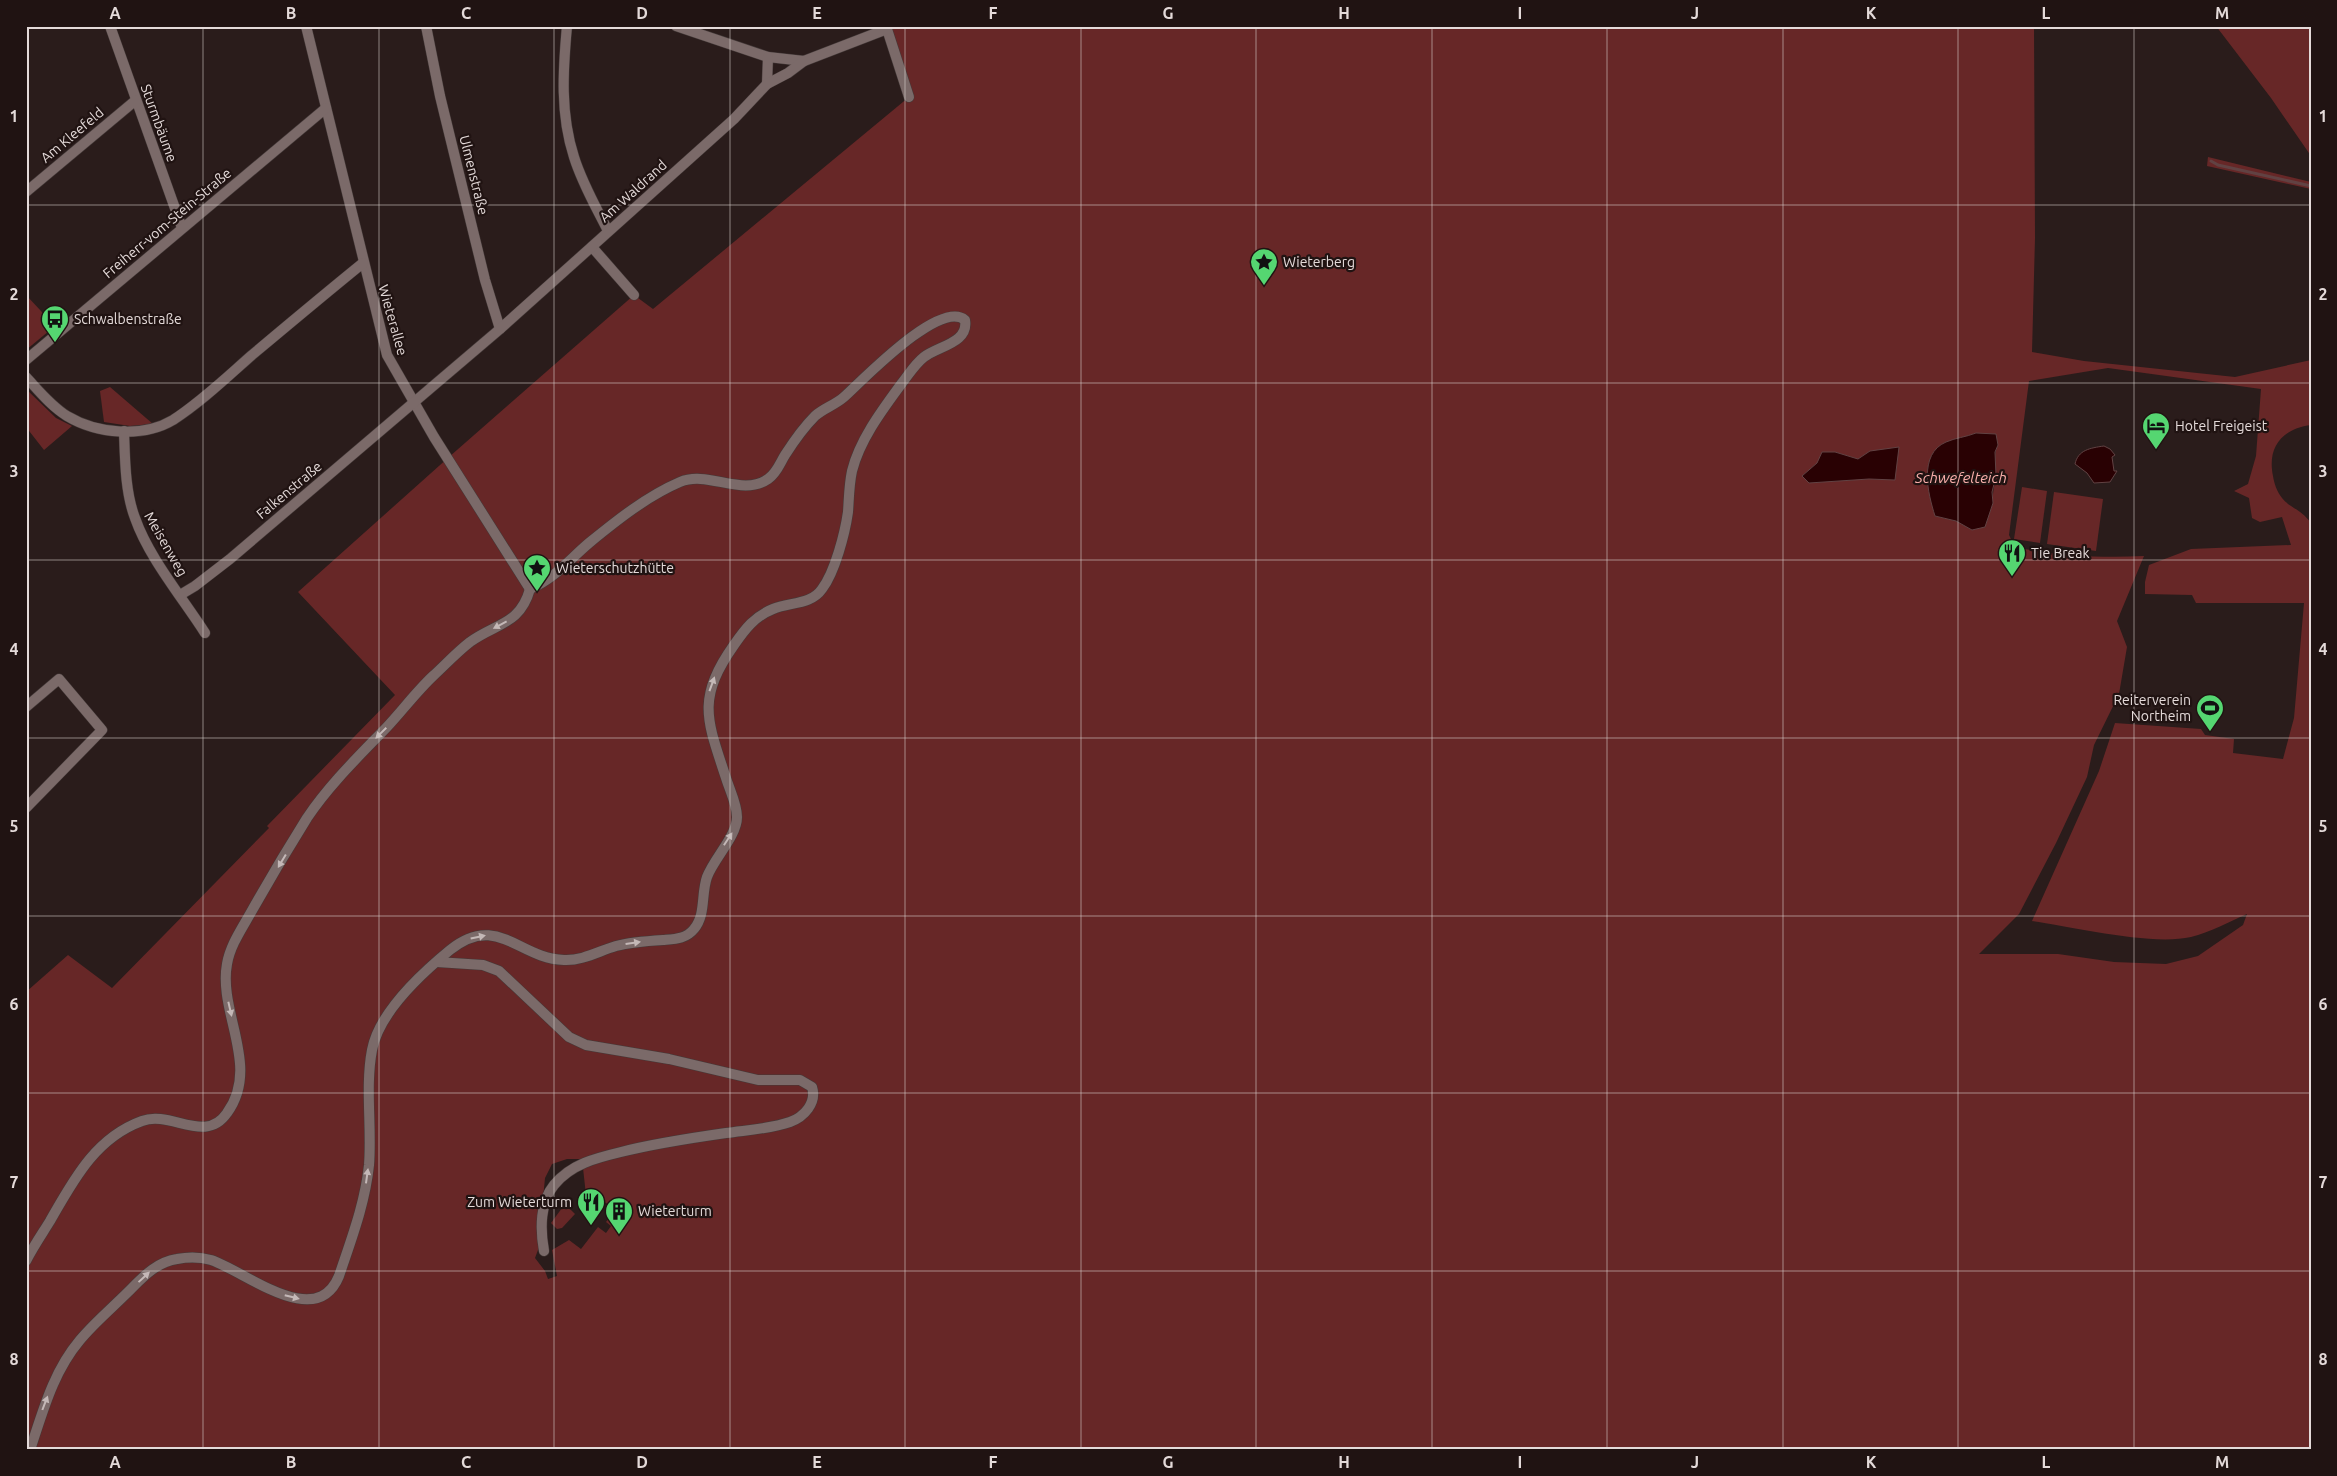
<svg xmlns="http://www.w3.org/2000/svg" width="2337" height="1476" font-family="Ubuntu,sans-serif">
<rect width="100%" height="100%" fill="#2a1c1b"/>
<g fill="#672727" fill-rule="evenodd">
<path d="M887 26H2034L2035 238 2032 352 2084 361 2235 377 2311 360V425C2282 429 2267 447 2273 476 2274 483 2277 492 2282 498 2290 508 2301 509 2311 523V1450H26V992L68 955 112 988 269 828 267 826 395 695 298 592 449 457 634 295 653 309 909 97ZM2108 368 2261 389 2256 456 2248 484 2234 491 2249 498 2252 518 2260 522 2282 517 2291 545 2191 549 2149 565 2145 582V594L2192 595 2196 603H2304L2294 718 2283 759 2233 753 2234 739 2205 735 2201 729 2115 723 2099 771 2032 921C2074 927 2151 946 2191 937 2210 932 2229 922 2247 914L2243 925 2198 956 2166 964 2114 962 2058 954H1979L2019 914 2056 843 2087 777 2094 745 2119 694 2127 647 2117 621 2144 556C2100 558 2058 556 2015 547L2009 535 2029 381ZM1976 433 1998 445C1993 455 1996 464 1996 474 1995 485 1992 493 1993 503L1972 530 1956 521 1935 516 1963 438ZM1870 451 1895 480 1802 476 1817 463 1835 452 1858 459ZM567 1159H582L586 1195 595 1200 597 1197 612 1207 623 1203 625 1209 613 1213 606 1222 611 1226 606 1233 598 1227 581 1249 569 1240 552 1250 557 1276 548 1279 545 1271 535 1258 538 1250 545 1178 552 1164Z"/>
<polygon points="2216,26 2311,26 2311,156 2271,98"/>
<polygon points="2208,157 2311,182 2311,189 2207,166"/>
<polygon points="26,295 55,326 26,350"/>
<polygon points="110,387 153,424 130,426 104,422 100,391"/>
<polygon points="26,389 56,418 72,426 44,450 26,427"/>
<polygon points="2022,487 2047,491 2040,543 2014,539"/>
<polygon points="2054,492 2103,499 2096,551 2047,544"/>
<polygon points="565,1204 575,1214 562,1228 557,1229 551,1223"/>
</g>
<g fill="#290103" stroke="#614243">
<path d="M1976 433 1996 434 1998 445 1995 452 1996 476 1992 492 1993 503 1985 527 1972 530 1956 521 1935 516C1928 494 1918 454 1946 442 1955 438 1966 437 1976 433Z"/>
<path d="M2104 446 2110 449 2115 455 2112 457 2114 471H2117L2110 482 2094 483 2087 473 2075 464C2078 450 2090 448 2104 446Z"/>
<polygon points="1899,447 1895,480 1869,479 1809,483 1802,476 1817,463 1822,452 1835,452 1858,459 1870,451"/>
</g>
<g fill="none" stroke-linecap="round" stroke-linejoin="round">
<polyline stroke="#614243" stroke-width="3" points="2211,161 2218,165 2311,186"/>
<g stroke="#443a39" stroke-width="11">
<g id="minor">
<polyline points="110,26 182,228"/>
<polyline points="306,26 387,355 434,437 530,589"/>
<polyline points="426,26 440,96 485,280 500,329"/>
<path d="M567 26C563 70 560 114 574 157 582 183 596 207 608 231"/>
<polyline points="676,26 768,57 804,61"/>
<polyline points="886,26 909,97"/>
<polyline points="767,84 768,57"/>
<polyline points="26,192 136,100"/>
<polyline points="592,247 634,295"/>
<polyline points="26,360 326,108"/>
<path d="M26 377C39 391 51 406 67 416 97 434 143 438 173 420 201 402 227 377 252 355 289 324 326 293 363 263"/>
<path d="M124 431C125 459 125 492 135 518 149 558 182 597 205 633"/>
<polyline points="180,595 195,586 230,559 500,329 734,119 767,84 788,73 804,61 887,29"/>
<polyline points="26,707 59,679 102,730 26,808"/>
<path d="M437 962 483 965 499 971 569 1037 586 1045 669 1059 758 1080H800L812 1087C817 1103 804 1117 790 1122 770 1129 747 1130 726 1133 691 1138 656 1143 621 1152 596 1158 571 1164 554 1185 540 1202 540 1229 544 1251"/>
<path d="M26 1261C33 1247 42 1234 50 1221 73 1181 95 1138 142 1121 171 1110 205 1145 227 1113 261 1066 218 1013 227 964 230 946 241 930 250 914 268 882 287 850 307 818 329 785 358 757 386 728 402 711 416 692 433 676 445 665 457 652 470 642 496 623 520 625 530 589"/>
<path d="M30 1450C43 1411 53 1372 80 1340 94 1323 112 1308 128 1292 142 1278 156 1262 177 1259 188 1257 200 1257 211 1260 245 1271 316 1332 339 1276 351 1240 365 1204 369 1165 372 1127 365 1087 372 1050 379 1012 422 973 450 950 497 912 519 959 564 960 582 961 599 951 616 946 631 942 647 941 663 940 675 939 686 939 694 929 706 915 701 894 707 877 714 858 737 836 737 817 737 804 730 791 726 778 707 720 696 699 734 645 745 629 755 616 773 609 790 602 811 605 822 589 835 572 845 533 848 512 849 498 849 485 852 471 860 439 883 409 902 383 909 374 915 364 924 357 938 346 969 343 965 320 940 299 863 380 844 397 835 405 824 408 815 416 804 427 794 441 785 455 780 463 777 473 768 479 742 497 708 470 680 482 647 496 616 521 589 543 569 560 554 579 530 589"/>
</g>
</g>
<use href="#minor" stroke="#7b6a69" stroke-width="10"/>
</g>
<defs><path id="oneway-solid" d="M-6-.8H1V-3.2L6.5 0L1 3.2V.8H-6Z" transform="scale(1.25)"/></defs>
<g fill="#c4b8b7">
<use href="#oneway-solid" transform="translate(500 625) rotate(152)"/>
<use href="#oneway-solid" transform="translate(712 684) rotate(-70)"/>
<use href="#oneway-solid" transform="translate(381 733) rotate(135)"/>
<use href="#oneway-solid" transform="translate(728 839) rotate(-57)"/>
<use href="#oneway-solid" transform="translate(282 861) rotate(121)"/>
<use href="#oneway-solid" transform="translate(478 937) rotate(-12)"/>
<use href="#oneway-solid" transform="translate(633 943) rotate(-8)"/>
<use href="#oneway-solid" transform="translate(230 1009) rotate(77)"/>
<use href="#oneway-solid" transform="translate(367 1176) rotate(-82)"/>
<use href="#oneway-solid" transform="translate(144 1277) rotate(-43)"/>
<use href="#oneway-solid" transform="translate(292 1297) rotate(14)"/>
<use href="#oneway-solid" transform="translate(45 1403) rotate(-69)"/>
</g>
<path fill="none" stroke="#e4dad9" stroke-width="1" stroke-opacity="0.55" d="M203 26V1450M379 26V1450M554 26V1450M730 26V1450M905 26V1450M1081 26V1450M1256 26V1450M1432 26V1450M1607 26V1450M1783 26V1450M1958 26V1450M2134 26V1450M26 205H2311M26 383H2311M26 560H2311M26 738H2311M26 916H2311M26 1093H2311M26 1271H2311"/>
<defs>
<g id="sight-pin" transform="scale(1.4375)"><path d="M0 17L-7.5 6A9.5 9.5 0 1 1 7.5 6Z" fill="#55d671" stroke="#201312"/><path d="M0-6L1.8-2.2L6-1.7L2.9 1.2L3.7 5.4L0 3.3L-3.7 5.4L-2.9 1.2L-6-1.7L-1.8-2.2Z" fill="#111"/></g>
<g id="bus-pin" transform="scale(1.4375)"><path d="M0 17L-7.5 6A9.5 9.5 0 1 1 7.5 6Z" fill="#55d671" stroke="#201312"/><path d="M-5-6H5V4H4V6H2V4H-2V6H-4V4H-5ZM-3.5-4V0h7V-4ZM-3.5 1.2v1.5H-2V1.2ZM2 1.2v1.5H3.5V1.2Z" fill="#111"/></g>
<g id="hotel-pin" transform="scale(1.4375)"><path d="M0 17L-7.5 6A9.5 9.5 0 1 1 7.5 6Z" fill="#55d671" stroke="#201312"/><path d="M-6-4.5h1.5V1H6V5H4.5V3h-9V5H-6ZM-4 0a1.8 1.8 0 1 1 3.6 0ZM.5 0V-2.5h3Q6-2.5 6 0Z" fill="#111"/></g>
<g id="restaurant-pin" transform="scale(1.4375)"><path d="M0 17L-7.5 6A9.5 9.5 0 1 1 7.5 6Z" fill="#55d671" stroke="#201312"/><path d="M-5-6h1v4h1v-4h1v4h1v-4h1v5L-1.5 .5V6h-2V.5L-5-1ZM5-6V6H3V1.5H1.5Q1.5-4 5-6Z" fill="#111"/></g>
<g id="stadium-pin" transform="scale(1.4375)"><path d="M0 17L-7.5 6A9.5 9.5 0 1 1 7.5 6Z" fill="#55d671" stroke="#201312"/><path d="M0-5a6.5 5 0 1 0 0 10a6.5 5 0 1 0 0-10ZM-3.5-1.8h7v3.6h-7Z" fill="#111"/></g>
<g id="building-pin" transform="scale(1.4375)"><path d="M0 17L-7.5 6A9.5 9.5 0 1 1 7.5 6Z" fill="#55d671" stroke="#201312"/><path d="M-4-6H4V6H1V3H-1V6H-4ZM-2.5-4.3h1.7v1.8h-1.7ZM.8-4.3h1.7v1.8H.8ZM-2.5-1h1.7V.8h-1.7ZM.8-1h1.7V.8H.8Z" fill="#111"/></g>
</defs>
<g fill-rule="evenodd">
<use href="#sight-pin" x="1264" y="262"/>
<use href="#bus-pin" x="55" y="319"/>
<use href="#hotel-pin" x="2156" y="426"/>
<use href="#restaurant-pin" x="2012" y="553"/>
<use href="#sight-pin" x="537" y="568"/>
<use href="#stadium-pin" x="2210" y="708"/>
<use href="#restaurant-pin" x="591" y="1202"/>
<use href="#building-pin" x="619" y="1211"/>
</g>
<g text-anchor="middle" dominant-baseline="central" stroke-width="4.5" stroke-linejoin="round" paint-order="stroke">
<g font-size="14" fill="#e4dad9" stroke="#201312">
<text transform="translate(159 123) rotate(70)">Sturmbäume</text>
<text transform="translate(72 135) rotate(-40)">Am Kleefeld</text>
<text transform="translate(474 175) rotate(76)">Ulmenstraße</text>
<text transform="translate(633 191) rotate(-42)">Am Waldrand</text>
<text transform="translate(167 223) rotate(-40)">Freiherr-vom-Stein-Straße</text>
<text transform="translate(393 320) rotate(74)">Wieterallee</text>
<text transform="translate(289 490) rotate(-40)">Falkenstraße</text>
<text transform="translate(166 544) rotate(60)">Meisenweg</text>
</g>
<g font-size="14" fill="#e4dad9" stroke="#201312" text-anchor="start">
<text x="1283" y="262">Wieterberg</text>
<text x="74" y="319">Schwalbenstraße</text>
<text x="2175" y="426">Hotel Freigeist</text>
<text x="2031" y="553">Tie Break</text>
<text x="556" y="568">Wieterschutzhütte</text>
<text x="2191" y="700" text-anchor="end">Reiterverein<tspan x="2191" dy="16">Northeim</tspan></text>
<text x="572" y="1202" text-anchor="end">Zum Wieterturm</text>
<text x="638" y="1211">Wieterturm</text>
</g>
<g font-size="15" font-style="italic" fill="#f8aeaa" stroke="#201312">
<text x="1961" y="477">Schwefelteich</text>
</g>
</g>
<rect width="2337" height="1476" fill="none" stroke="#201312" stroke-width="55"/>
<rect x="28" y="28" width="2282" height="1420" fill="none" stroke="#e4dad9" stroke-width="2"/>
<g font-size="16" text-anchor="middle" font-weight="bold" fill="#e4dad9">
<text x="115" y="19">A</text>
<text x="291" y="19">B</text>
<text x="466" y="19">C</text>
<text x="642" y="19">D</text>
<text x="817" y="19">E</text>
<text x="993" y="19">F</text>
<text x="1168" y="19">G</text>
<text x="1344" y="19">H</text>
<text x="1520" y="19">I</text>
<text x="1695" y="19">J</text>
<text x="1871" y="19">K</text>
<text x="2046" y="19">L</text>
<text x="2222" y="19">M</text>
<text x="14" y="122">1</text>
<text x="2323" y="122">1</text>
<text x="14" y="300">2</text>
<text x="2323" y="300">2</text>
<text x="14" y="477">3</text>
<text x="2323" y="477">3</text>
<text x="14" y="655">4</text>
<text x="2323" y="655">4</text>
<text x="14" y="832">5</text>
<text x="2323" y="832">5</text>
<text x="14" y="1010">6</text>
<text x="2323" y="1010">6</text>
<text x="14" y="1188">7</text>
<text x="2323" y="1188">7</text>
<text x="14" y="1365">8</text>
<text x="2323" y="1365">8</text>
<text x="115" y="1468">A</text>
<text x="291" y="1468">B</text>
<text x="466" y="1468">C</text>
<text x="642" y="1468">D</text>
<text x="817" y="1468">E</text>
<text x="993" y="1468">F</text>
<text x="1168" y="1468">G</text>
<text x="1344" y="1468">H</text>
<text x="1520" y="1468">I</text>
<text x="1695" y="1468">J</text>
<text x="1871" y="1468">K</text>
<text x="2046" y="1468">L</text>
<text x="2222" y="1468">M</text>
</g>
</svg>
